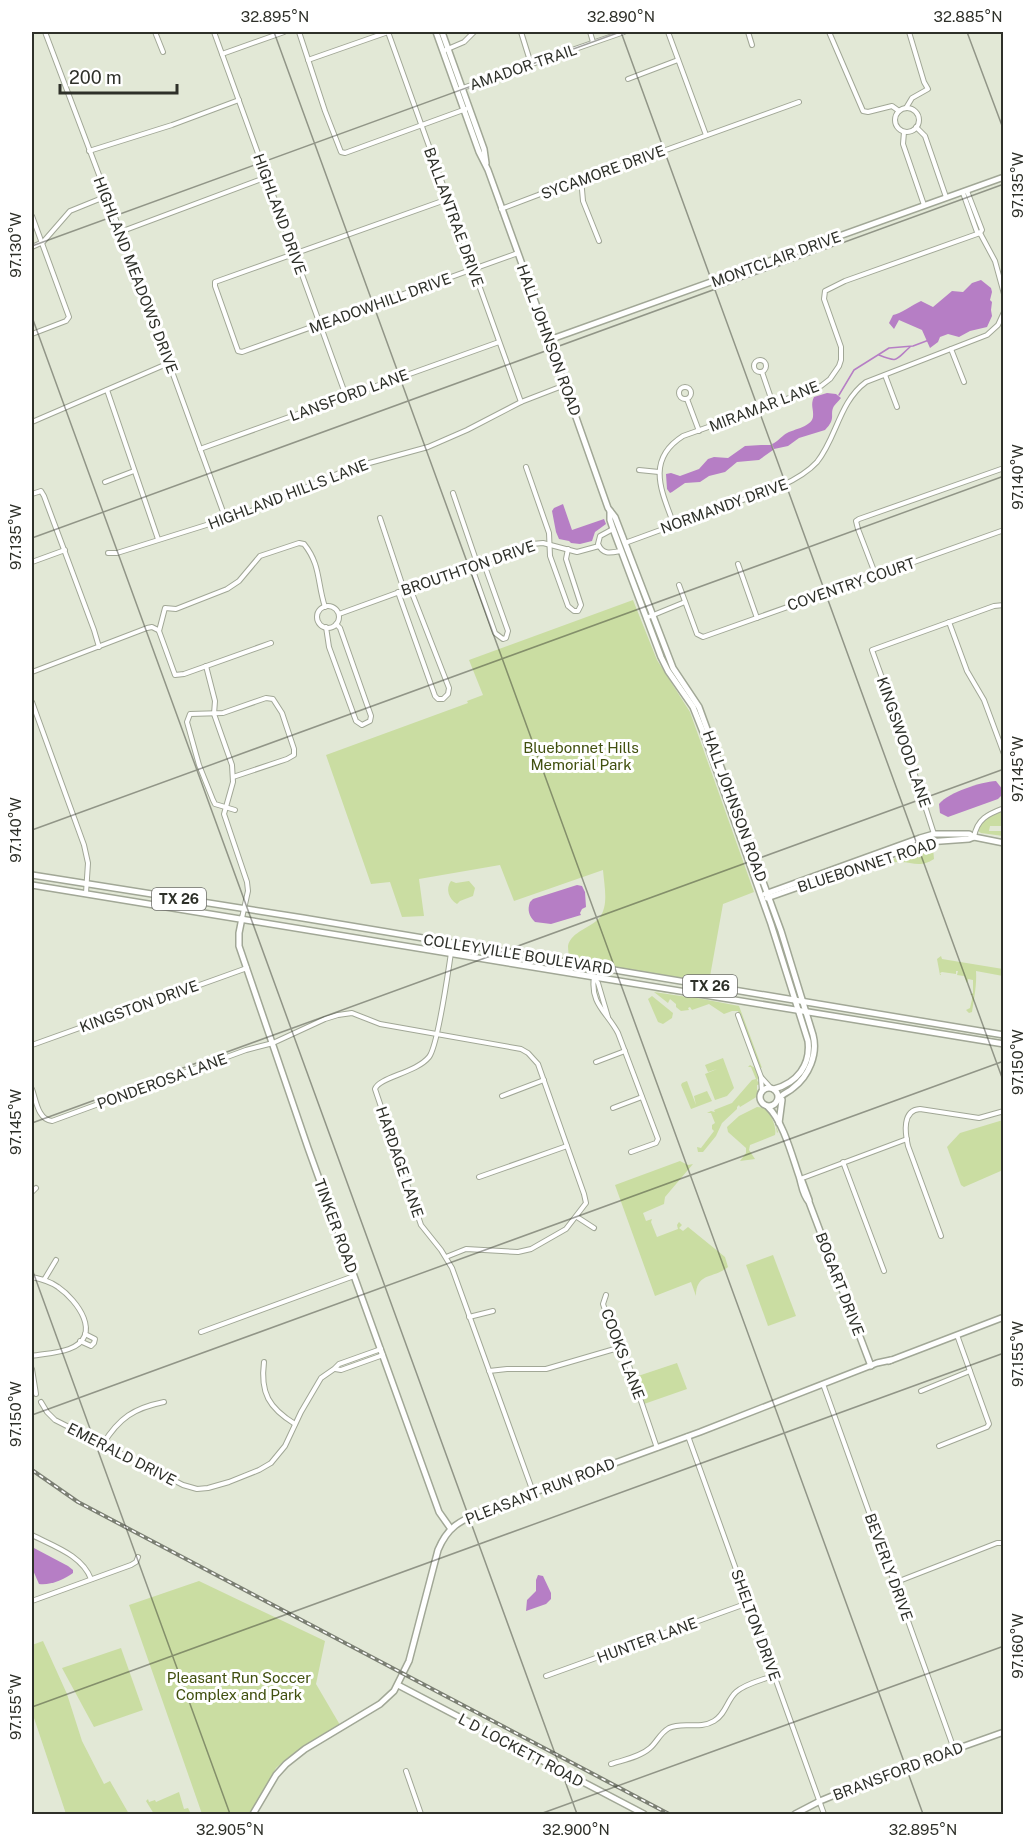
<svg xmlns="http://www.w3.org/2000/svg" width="1035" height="1846" font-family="'Public Sans',sans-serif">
<rect width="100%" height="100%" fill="#e2e8d6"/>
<g fill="#cadda2">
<path d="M633 600 657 660 690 712 754 892 723 904 709 982 569 960C569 956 568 950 568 946 571 931 592 928 600 917 609 905 604 884 603 870L514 901 500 865 419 879 424 916 402 917 390 882 371 884 326 755 468 703 467 701 483 695 469 660Z"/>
<path d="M1003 811V826H990L989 831H1003V836L981 833 978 831C981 819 992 815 1003 811Z"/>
<path d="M930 847 933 848 934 859C920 868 913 862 900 862 895 861 890 864 885 866L883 864 884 862Z"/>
<path d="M451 881 456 883 469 881 475 888 473 896 460 901 457 904C449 899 445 889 451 881Z"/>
<path d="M941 956 942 959 1003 969V976L976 971C977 984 974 999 972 1012L969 1013 966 1010 970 1008 973 995H970L973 993V980L968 979 967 983 964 976 957 975 958 971H956V974L942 972 940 973 941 975H940L937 959Z"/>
<polygon points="655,990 739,1006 762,1068 760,1067 738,1011 732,1011 724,1014 709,1004 692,1010 690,1007 688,1008 689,1010 681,1011 676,1007 676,1004 670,999 668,1003 654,992 694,998 695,997 654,991"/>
<polygon points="652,996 673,1013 672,1018 663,1024 658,1022 648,999"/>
<polygon points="723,1058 734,1088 727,1096 715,1100 705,1074 717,1069 708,1072 705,1065"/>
<polygon points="750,1065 755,1068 759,1077 757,1080 758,1082 760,1081 761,1084 757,1085 757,1091 761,1085 758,1096 740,1107 739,1105 737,1107 737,1109 722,1123 716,1136 703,1152 698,1152 697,1147 701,1148 714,1131 712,1129 712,1125 715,1123 711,1113 707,1113 711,1111 715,1112 714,1110 732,1103 752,1080 756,1079 751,1067 748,1067"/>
<polygon points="687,1081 696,1105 694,1096 707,1091 712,1101 691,1109 681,1085 682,1083"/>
<path d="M757 1107 767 1108 772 1113 778 1132 777 1133C776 1125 773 1114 766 1109 771 1115 777 1127 775 1135L750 1145 749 1150 755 1159 740 1161 746 1153V1148L728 1132 727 1127 739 1116Z"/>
<polygon points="1003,1120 1003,1170 964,1187 961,1185 947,1147 960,1133"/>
<path d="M680 1161 688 1165 693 1164 665 1197 664 1204 643 1213 646 1221 652 1219 651 1222 657 1237 678 1229 677 1225 679 1222 682 1225 679 1228 683 1231 688 1227 725 1257 728 1267C714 1279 696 1272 696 1296L691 1282 655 1296 615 1185Z"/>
<polygon points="773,1255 796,1316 768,1326 746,1265"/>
<polygon points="677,1363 687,1389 644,1404 635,1377"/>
<polygon points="199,1581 325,1641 316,1684 340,1725 294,1753 276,1768 261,1798 250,1814 202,1814 129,1605"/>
<polygon points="43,1641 67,1694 82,1741 104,1784 110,1781 129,1814 66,1814 32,1712 32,1645"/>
<polygon points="121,1648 143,1710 94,1727 62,1668"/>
<polygon points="179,1792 184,1809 188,1808 191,1814 154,1814 146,1801 148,1799 149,1802 155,1800 156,1802"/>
</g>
<g fill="#b67ec5">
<path d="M981 280 991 288 992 292 990 300 992 302 991 310 992 316 987 327 970 331 959 337 948 334 940 337 938 342 930 348 922 330 899 320 894 329 889 323 893 315C900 314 912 305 921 301L933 307 952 291 963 292 972 283Z"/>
<path d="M827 393 836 394 841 398C839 401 836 403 834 406 829 415 837 418 825 430L799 438 788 446 774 449 772 444C777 442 779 439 784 435 791 429 811 428 813 417 814 409 810 405 814 397Z"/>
<polygon points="761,445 771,445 773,450 759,460 737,462 725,472 709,476 700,482 685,483 672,492 670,493 667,489 666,474 671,473 680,476 699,469 708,459 714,457 728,458 745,446"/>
<polygon points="563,504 572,530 604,519 606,524 595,532 592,541 580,544 571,543 569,541 559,539 556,532 552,511 554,508"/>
<path d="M996 781 1003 790V794L998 799 948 817 940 813 939 804C949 792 981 782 996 781Z"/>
<path d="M577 885 582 886 585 892 586 907 582 909 580 913 581 915 551 924 535 922C529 916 527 910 530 902L533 899Z"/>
<path d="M32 1547 68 1566 73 1570V1573C65 1579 49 1586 39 1584L32 1568Z"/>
<polygon points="538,1575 543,1576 551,1593 551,1599 546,1604 526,1611 527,1600 536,1591 536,1580"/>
</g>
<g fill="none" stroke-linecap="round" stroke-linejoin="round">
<g stroke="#b67ec5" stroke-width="1.5">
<path d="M879 355C899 363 895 360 910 347"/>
<polyline points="839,395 854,370 889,348 913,346 929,340"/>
</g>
<g stroke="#a1a796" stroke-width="6">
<g id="street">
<polyline points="45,32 138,278 226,520"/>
<polyline points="155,32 163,52"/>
<polyline points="214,32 346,396"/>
<polyline points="299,32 325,111 341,152 345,153 466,109"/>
<polyline points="388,32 521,402"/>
<polyline points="521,32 531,64"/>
<polyline points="590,32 593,42"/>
<polyline points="668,32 706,135"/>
<polyline points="748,32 752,45"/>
<polyline points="829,32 863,111 868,112 892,106 899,111"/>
<polyline points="443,51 464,42 474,32"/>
<polyline points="222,54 284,32"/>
<polyline points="308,60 388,32"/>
<polyline points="628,79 678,60"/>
<polyline points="457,90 624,32"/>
<polyline points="906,108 912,98 928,89 924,82 909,32"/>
<circle cx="907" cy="120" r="12"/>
<polyline points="916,127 925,136 946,197"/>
<polyline points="904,132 903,144 924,205"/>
<polyline points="89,151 172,125 239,100"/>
<polyline points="581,178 583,201 599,241"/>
<polyline points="963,193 977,232 980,233 995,261 1004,294"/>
<polyline points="448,199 215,282 215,286 238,351 242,352 518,253"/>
<polyline points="501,209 538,195 572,180 605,172 799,102"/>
<polyline points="32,216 69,317 66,321 32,334"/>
<polyline points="120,232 267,177"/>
<polyline points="32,247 43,242 70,211 107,196"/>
<polyline points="951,349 964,382"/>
<circle cx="760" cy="366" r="6"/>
<polyline points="762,372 773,404"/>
<polyline points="885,375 897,407"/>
<circle cx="685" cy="393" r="6"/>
<polyline points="107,390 158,539"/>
<polyline points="687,399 699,431"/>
<polyline points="32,422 169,363"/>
<polyline points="200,449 499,342"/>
<polyline points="526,467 549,533 550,556 568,606 574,611 578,611 581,605 566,559 568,549"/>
<polyline points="639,470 659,472"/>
<polyline points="105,482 134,471"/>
<polyline points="453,493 477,563"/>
<polyline points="32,494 41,491 44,496 94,630 99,647"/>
<polyline points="380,518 404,590"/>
<path d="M674 525C662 492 645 460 683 436L773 404 821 386 830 379 839 366 841 360V347L824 299 825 291 845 281 980 233 982 230 967 191"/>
<path d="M613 529 600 536 598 544C603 555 610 553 621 551"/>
<path d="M625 543 781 486C794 480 807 473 817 462 837 437 839 402 866 382L987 335 998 325 1004 312"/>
<polyline points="108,553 117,553 251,511 351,468 428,447 467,430 521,402 565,385"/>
<polyline points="32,562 65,550"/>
<polyline points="738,564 757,618"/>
<polyline points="471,565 495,633 503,639 506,638 508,631 483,561"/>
<polyline points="876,576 858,529 856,521 859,519 1004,468"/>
<polyline points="679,585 697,634 703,637 1004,530"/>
<polyline points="398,592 435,696 438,699 443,699 448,694 449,688 410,588"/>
<circle cx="328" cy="617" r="11"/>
<polyline points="339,614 532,544 543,543 577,552 599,546"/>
<polyline points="646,618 685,602"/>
<polyline points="949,622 967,671 984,700 1004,754"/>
<polyline points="326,627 329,647 356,721 362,725 370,721 371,716 340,628 336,624"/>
<path d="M159 631 165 608 176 609 227 589 239 581 260 556 299 543 304 544C321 565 317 583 325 607"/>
<polyline points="159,631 175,675 184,674 271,643"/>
<polyline points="206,666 215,701 214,714 232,765 233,782 224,814 247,882 248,891 242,918"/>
<polyline points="32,672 147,628 152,627 158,630"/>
<polyline points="32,702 84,845 88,863 86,893"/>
<polyline points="233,777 287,759 294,755 294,749 282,713 273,699 266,698 223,713 190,714 187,722 199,765 213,800 215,804 235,810"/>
<polyline points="934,834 899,725 872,650 994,606 1004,605"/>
<path d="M974 837C977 819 988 814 1004 808"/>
<path d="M451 953C448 972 438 1046 429 1057 416 1073 379 1077 375 1089L421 1225 441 1250 452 1268 533 1492"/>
<path d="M594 977C590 1004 607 1012 618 1033L658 1139 656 1143 631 1152"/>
<polyline points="594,977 598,983 608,1017"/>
<polyline points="738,1015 761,1077 762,1092"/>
<polyline points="32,1045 247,968"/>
<polyline points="596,1062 625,1051"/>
<polyline points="761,1077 771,1088"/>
<path d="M32 1089C36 1100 38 1120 52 1121L246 1050 273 1043 325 1019 338 1015 352 1013 380 1024 521 1049 528 1053 538 1064 584 1194 586 1203 566 1229 531 1249 518 1252 466 1249 446 1257"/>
<polyline points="502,1096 544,1080"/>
<polyline points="613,1108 642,1097"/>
<polyline points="843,1162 884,1271"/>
<polyline points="479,1177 567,1146"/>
<polyline points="800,1179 907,1139"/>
<polyline points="32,1192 36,1188"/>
<polyline points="577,1217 594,1228"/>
<path d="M941 1236 908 1146C905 1133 902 1110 920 1109L979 1118 1004 1111"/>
<path d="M32 1277C41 1279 50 1281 58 1287 77 1300 104 1336 69 1349 58 1353 43 1354 32 1356"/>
<polyline points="44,1280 56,1260"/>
<polyline points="606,1295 603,1304 618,1348 624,1351 657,1448"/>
<polyline points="469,1317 493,1311"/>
<polyline points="201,1332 354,1276"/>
<polyline points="80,1341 91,1346 94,1343 95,1339 85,1334"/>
<path d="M264 1362C260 1393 269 1408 295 1424"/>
<polyline points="32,1369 36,1394"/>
<polyline points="335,1369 341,1370 383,1355"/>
<polyline points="489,1371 507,1369 546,1369 618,1348"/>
<polyline points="823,1384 954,1749"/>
<polyline points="921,1391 970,1371"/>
<polyline points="41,1402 47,1412 55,1420 183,1485 197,1489 208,1488 229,1482 259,1470 271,1463 285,1446 301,1412 321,1378 334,1369 339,1364 381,1349"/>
<polyline points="688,1436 824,1814"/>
<path d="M103 1444C119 1418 134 1408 164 1402"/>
<polyline points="939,1446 987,1427 989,1424 957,1335"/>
<path d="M32 1535C53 1546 82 1555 91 1579"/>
<polyline points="894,1583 997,1543 1004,1543"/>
<polyline points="32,1601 131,1565 136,1562 138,1557"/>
<polyline points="546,1676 748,1603"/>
<path d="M611 1764C623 1760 640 1757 650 1748 657 1742 660 1733 669 1728 683 1721 699 1730 714 1721 726 1714 727 1700 736 1692 746 1683 763 1680 775 1675"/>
<polyline points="406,1771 421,1814"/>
</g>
</g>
<g stroke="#a1a796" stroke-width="8">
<g id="secondary">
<path d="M436 32 479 152 488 170 518 253 608 508 615 517 673 668 699 707 781 931 813 1035C818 1054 809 1076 793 1088 788 1093 782 1093 778 1100"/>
<polyline points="442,32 484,149 486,163"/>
<polyline points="549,340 1004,177"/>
<path d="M610 511V520L613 529 661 657 668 671 693 707 703 732 771 924 808 1041C811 1065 797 1083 774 1089"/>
<polyline points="765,894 920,838 934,834 969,834 974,837 1004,843"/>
<polyline points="767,898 927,842 969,839 974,837"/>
<polyline points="242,918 239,933 239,946 308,1148 439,1512 451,1529"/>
<circle cx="769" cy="1097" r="9"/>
<path d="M768 1107C783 1121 792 1156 799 1176 802 1185 802 1194 809 1202L871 1366"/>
<polyline points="779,1123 782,1100"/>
<polyline points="802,1181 809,1200"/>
<polyline points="889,1361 1004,1317"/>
<polyline points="398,1685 644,1814"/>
<path d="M253 1814 276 1775 286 1764 305 1749 380 1704 394 1691 409 1661 438 1550C448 1526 460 1521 483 1511L700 1432 877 1363 891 1360"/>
<polyline points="795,1814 820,1801 883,1775 1004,1732"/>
</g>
</g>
<g stroke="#a1a796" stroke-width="8">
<g id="primary">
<polyline points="32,875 303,918 1004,1035"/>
<polyline points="32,885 1004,1044"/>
</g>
</g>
<use href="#street" stroke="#fff" stroke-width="4"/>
<use href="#secondary" stroke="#fff" stroke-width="5"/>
<use href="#primary" stroke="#fff" stroke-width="5"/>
<g stroke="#7b7f73" stroke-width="4">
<polyline id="rail" points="32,1470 78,1502 669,1814"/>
</g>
<use href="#rail" stroke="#fff" stroke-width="1.5" stroke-dasharray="4.5" stroke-linecap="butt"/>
</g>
<path fill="none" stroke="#2e3029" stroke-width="1.5" stroke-opacity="0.45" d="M274 32 923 1814M621 32 1004 1083M967 32 1004 131M32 246 620 32M32 317 577 1814M32 538 1004 184M32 830 1004 476M32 1123 1004 769M32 1269 230 1814M32 1415 1004 1061M32 1707 1004 1353M540 1814 1004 1646"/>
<g text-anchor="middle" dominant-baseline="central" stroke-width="6" stroke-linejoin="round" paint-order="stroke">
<g fill="#fff" stroke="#6d6e69" stroke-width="1.5">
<rect x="152" y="888" width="54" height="22" rx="4.5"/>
<rect x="683" y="975" width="54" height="22" rx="4.5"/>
</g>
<g font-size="14" font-weight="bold" fill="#2e3029">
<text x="179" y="899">TX 26</text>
<text x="710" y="986">TX 26</text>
</g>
<g font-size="15" fill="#2e3029" stroke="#fff">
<text transform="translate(523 67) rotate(-19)">AMADOR TRAIL</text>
<text transform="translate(603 172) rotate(-20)">SYCAMORE DRIVE</text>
<text transform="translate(280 214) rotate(70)">HIGHLAND DRIVE</text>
<text transform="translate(454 217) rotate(70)">BALLANTRAE DRIVE</text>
<text transform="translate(776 259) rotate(-20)">MONTCLAIR DRIVE</text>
<text transform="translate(136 275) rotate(69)">HIGHLAND MEADOWS DRIVE</text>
<text transform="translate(380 303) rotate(-20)">MEADOWHILL DRIVE</text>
<text transform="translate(549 340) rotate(70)">HALL JOHNSON ROAD</text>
<text transform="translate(349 395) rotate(-20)">LANSFORD LANE</text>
<text transform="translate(764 406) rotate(-21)">MIRAMAR LANE</text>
<text transform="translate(288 494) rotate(-21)">HIGHLAND HILLS LANE</text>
<text transform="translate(724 506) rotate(-20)">NORMANDY DRIVE</text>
<text transform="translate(468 568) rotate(-19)">BROUTHTON DRIVE</text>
<text transform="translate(851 584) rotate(-19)">COVENTRY COURT</text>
<text transform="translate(904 742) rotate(71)">KINGSWOOD LANE</text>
<text transform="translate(735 806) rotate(70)">HALL JOHNSON ROAD</text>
<text transform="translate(867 865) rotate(-18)">BLUEBONNET ROAD</text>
<text transform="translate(518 954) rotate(9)">COLLEYVILLE BOULEVARD</text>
<text transform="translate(139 1006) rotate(-20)">KINGSTON DRIVE</text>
<text transform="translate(162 1081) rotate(-20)">PONDEROSA LANE</text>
<text transform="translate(400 1162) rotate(71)">HARDAGE LANE</text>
<text transform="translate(336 1226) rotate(70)">TINKER ROAD</text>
<text transform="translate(840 1284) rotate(69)">BOGART DRIVE</text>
<text transform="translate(623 1354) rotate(69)">COOKS LANE</text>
<text transform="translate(122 1454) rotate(27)">EMERALD DRIVE</text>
<text transform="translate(540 1491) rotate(-21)">PLEASANT RUN ROAD</text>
<text transform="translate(889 1567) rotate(70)">BEVERLY DRIVE</text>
<text transform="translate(756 1625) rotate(70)">SHELTON DRIVE</text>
<text transform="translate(647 1640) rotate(-20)">HUNTER LANE</text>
<text transform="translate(521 1750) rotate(28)">L D LOCKETT ROAD</text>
<text transform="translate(898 1771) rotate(-21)">BRANSFORD ROAD</text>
</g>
<g font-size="15" fill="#41500f" stroke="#fff">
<text x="581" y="747">Bluebonnet Hills<tspan x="581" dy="17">Memorial Park</tspan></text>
<text x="239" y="1677">Pleasant Run Soccer<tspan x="239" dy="17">Complex and Park</tspan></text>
</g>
</g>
<rect width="1035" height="1846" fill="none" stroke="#ffffff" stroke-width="66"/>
<path d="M60 84v9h117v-9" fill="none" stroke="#2e3029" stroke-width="3"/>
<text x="69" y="84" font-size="18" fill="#2e3029" stroke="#ffffff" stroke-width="4.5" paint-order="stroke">200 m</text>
<rect x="33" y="33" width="969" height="1780" fill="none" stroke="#2e3029" stroke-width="2"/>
<g font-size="15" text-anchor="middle" fill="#2e3029">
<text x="275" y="22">32.895°N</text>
<text x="621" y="22">32.890°N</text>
<text x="968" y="22">32.885°N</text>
<text transform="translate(1018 185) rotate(-90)" y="5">97.135°W</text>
<text transform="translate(16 245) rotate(-90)" y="5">97.130°W</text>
<text transform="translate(1018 477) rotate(-90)" y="5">97.140°W</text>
<text transform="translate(16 537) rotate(-90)" y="5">97.135°W</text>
<text transform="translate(1018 769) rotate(-90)" y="5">97.145°W</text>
<text transform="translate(16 830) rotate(-90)" y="5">97.140°W</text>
<text transform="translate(1018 1062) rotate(-90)" y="5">97.150°W</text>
<text transform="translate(16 1122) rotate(-90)" y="5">97.145°W</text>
<text transform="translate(1018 1354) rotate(-90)" y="5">97.155°W</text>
<text transform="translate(16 1414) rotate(-90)" y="5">97.150°W</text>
<text transform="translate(1018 1646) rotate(-90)" y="5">97.160°W</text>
<text transform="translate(16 1707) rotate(-90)" y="5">97.155°W</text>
<text x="230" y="1835">32.905°N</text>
<text x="576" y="1835">32.900°N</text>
<text x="923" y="1835">32.895°N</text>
</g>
</svg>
